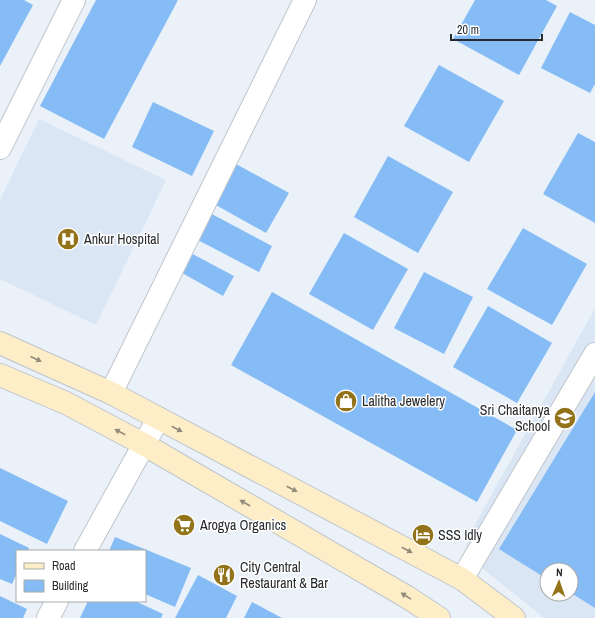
<svg xmlns="http://www.w3.org/2000/svg" width="595" height="618" font-family="'Archivo Narrow',sans-serif">
<rect width="100%" height="100%" fill="#eaf1f9"/>
<g fill="#dae6f4" fill-rule="evenodd">
<polygon points="39,119 166,180 96,325 0,279 0,200"/>
<path d="M595 308V618H544L464 553 473 528ZM547 570H571V594H547Z"/>
</g>
<g fill="#86bcf5">
<polygon points="0,0 24,0 33,5 0,66"/>
<polygon points="96,0 178,0 104,139 40,106"/>
<polygon points="475,0 546,0 557,6 519,75 453,39"/>
<polygon points="570,12 595,25 595,84 590,93 541,68"/>
<polygon points="439,65 504,101 469,162 404,126"/>
<polygon points="153,102 214,131 192,176 132,147"/>
<polygon points="578,133 595,142 595,223 543,194"/>
<polygon points="388,156 453,192 418,253 354,217"/>
<polygon points="236,164 289,193 266,233 214,204"/>
<polygon points="208,212 272,246 259,272 194,238"/>
<polygon points="523,228 587,264 552,325 487,289"/>
<polygon points="344,233 408,269 373,330 309,294"/>
<polygon points="185,250 234,276 223,296 175,269"/>
<polygon points="424,272 473,297 444,354 394,328"/>
<polygon points="272,292 517,430 477,502 231,365"/>
<polygon points="488,306 552,343 517,403 453,367"/>
<polygon points="595,392 595,608 571,593 571,570 547,570 547,579 499,549"/>
<polygon points="0,468 68,501 47,544 0,521"/>
<polygon points="0,534 29,548 28,551 17,551 17,573 12,584 0,579"/>
<polygon points="115,537 191,568 175,607 145,594 145,551 109,551"/>
<polygon points="198,575 237,596 226,618 175,618"/>
<polygon points="0,596 27,609 23,618 0,618"/>
<polygon points="88,601 135,601 163,614 161,618 80,618"/>
<polygon points="252,602 282,618 244,618"/>
</g>
<g fill="none" stroke-linecap="round" stroke-linejoin="round">
<g stroke="#bfc5cd" stroke-width="24">
<g id="street">
<polyline points="0,148 74,0"/>
<polyline points="111,393 305,0"/>
<polyline points="85,551 158,419"/>
<polyline points="462,579 595,354"/>
<polyline points="48,618 57,601"/>
</g>
</g>
<g stroke="#bfc5cd" stroke-width="24">
<g id="secondary">
<polyline points="0,343 111,393 462,579 514,618"/>
<polyline points="0,375 66,403 145,445 407,597 439,618"/>
</g>
</g>
<use href="#street" stroke="#fff" stroke-width="22"/>
<use href="#secondary" stroke="#feeec7" stroke-width="22"/>
</g>
<defs><path id="oneway-solid" d="M-6-.8H1V-3.2L6.5 0L1 3.2V.8H-6Z"/></defs>
<g fill="#938c7a">
<use href="#oneway-solid" transform="translate(36 359) rotate(24)"/>
<use href="#oneway-solid" transform="translate(177 429) rotate(28)"/>
<use href="#oneway-solid" transform="translate(120 432) rotate(-152)"/>
<use href="#oneway-solid" transform="translate(292 489) rotate(28)"/>
<use href="#oneway-solid" transform="translate(245 503) rotate(-150)"/>
<use href="#oneway-solid" transform="translate(407 550) rotate(28)"/>
<use href="#oneway-solid" transform="translate(406 596) rotate(-148)"/>
</g>
<defs>
<g id="hospital-disc" transform="scale(1.15)"><circle r="9.5" fill="#93731a" stroke="#fff"/><path d="M-5-5h3v3.5h4V-5h3V5h-3V1.5h-4V5h-3Z" fill="#fff"/></g>
<g id="shop-disc" transform="scale(1.15)"><circle r="9.5" fill="#93731a" stroke="#fff"/><path d="M-5-2.5h2.3a2.7 3.5 0 0 1 5.4 0H5L5.5 6h-11ZM-1.5-2.5h3a1.5 2.3 0 0 0-3 0Z" fill="#fff"/></g>
<g id="school-disc" transform="scale(1.15)"><circle r="9.5" fill="#93731a" stroke="#fff"/><path d="M0-5L7-2L0 1L-7-2ZM-4 1L0 2.5L4 1V4Q0 6-4 4Z" fill="#fff"/></g>
<g id="supermarket-disc" transform="scale(1.15)"><circle r="9.5" fill="#93731a" stroke="#fff"/><path d="M-6-5.5h2.5l.6 2H6L4.5 2H-2.5L-4.4-4H-6ZM-1.5 3.2a1.3 1.3 0 1 0 .1 0ZM3 3.2a1.3 1.3 0 1 0 .1 0Z" fill="#fff"/></g>
<g id="hotel-disc" transform="scale(1.15)"><circle r="9.5" fill="#93731a" stroke="#fff"/><path d="M-6-4.5h1.5V1H6V5H4.5V3h-9V5H-6ZM-4 0a1.8 1.8 0 1 1 3.6 0ZM.5 0V-2.5h3Q6-2.5 6 0Z" fill="#fff"/></g>
<g id="restaurant-disc" transform="scale(1.15)"><circle r="9.5" fill="#93731a" stroke="#fff"/><path d="M-5-6h1v4h1v-4h1v4h1v-4h1v5L-1.5 .5V6h-2V.5L-5-1ZM5-6V6H3V1.5H1.5Q1.5-4 5-6Z" fill="#fff"/></g>
</defs>
<g fill-rule="evenodd">
<use href="#hospital-disc" x="68" y="239"/>
<use href="#shop-disc" x="346" y="401"/>
<use href="#school-disc" x="565" y="418"/>
<use href="#supermarket-disc" x="184" y="525"/>
<use href="#hotel-disc" x="423" y="535"/>
<use href="#restaurant-disc" x="224" y="575"/>
</g>
<g text-anchor="middle" dominant-baseline="central" stroke-width="3" stroke-linejoin="round" paint-order="stroke">
<g font-size="14" fill="#282a2d" stroke="#fff" text-anchor="start">
<text x="84" y="239">Ankur Hospital</text>
<text x="362" y="401">Lalitha Jewelery</text>
<text x="550" y="410" text-anchor="end">Sri Chaitanya<tspan x="550" dy="16">School</tspan></text>
<text x="200" y="525">Arogya Organics</text>
<text x="438" y="535">SSS Idly</text>
<text x="240" y="567">City Central<tspan x="240" dy="16">Restaurant &amp; Bar</tspan></text>
</g>
</g>
<rect x="16" y="550" width="130" height="52" fill="#ffffff" stroke="#a9aaab"/>
<rect x="24" y="563" width="20" height="6" fill="#feeec7" stroke="#a9aaab"/>
<text x="52" y="570" font-size="12" fill="#282a2d">Road</text>
<rect x="24" y="580" width="20" height="12" fill="#86bcf5" stroke="#a9aaab"/>
<text x="52" y="590" font-size="12" fill="#282a2d">Building</text>
<g transform="translate(559 582) rotate(2)"><circle r="19" fill="#ffffff" stroke="#a9aaab"/>
<path d="M0-3L7 15L0 10L-7 15Z" fill="#93731a"/>
<text y="-6" font-size="11" font-weight="bold" text-anchor="middle" fill="#282a2d">N</text>
</g>
<path d="M451 34v6h91v-6" fill="none" stroke="#282a2d" stroke-width="2"/>
<text x="457" y="34" font-size="12" fill="#282a2d" stroke="#ffffff" stroke-width="3" paint-order="stroke">20 m</text>
</svg>
